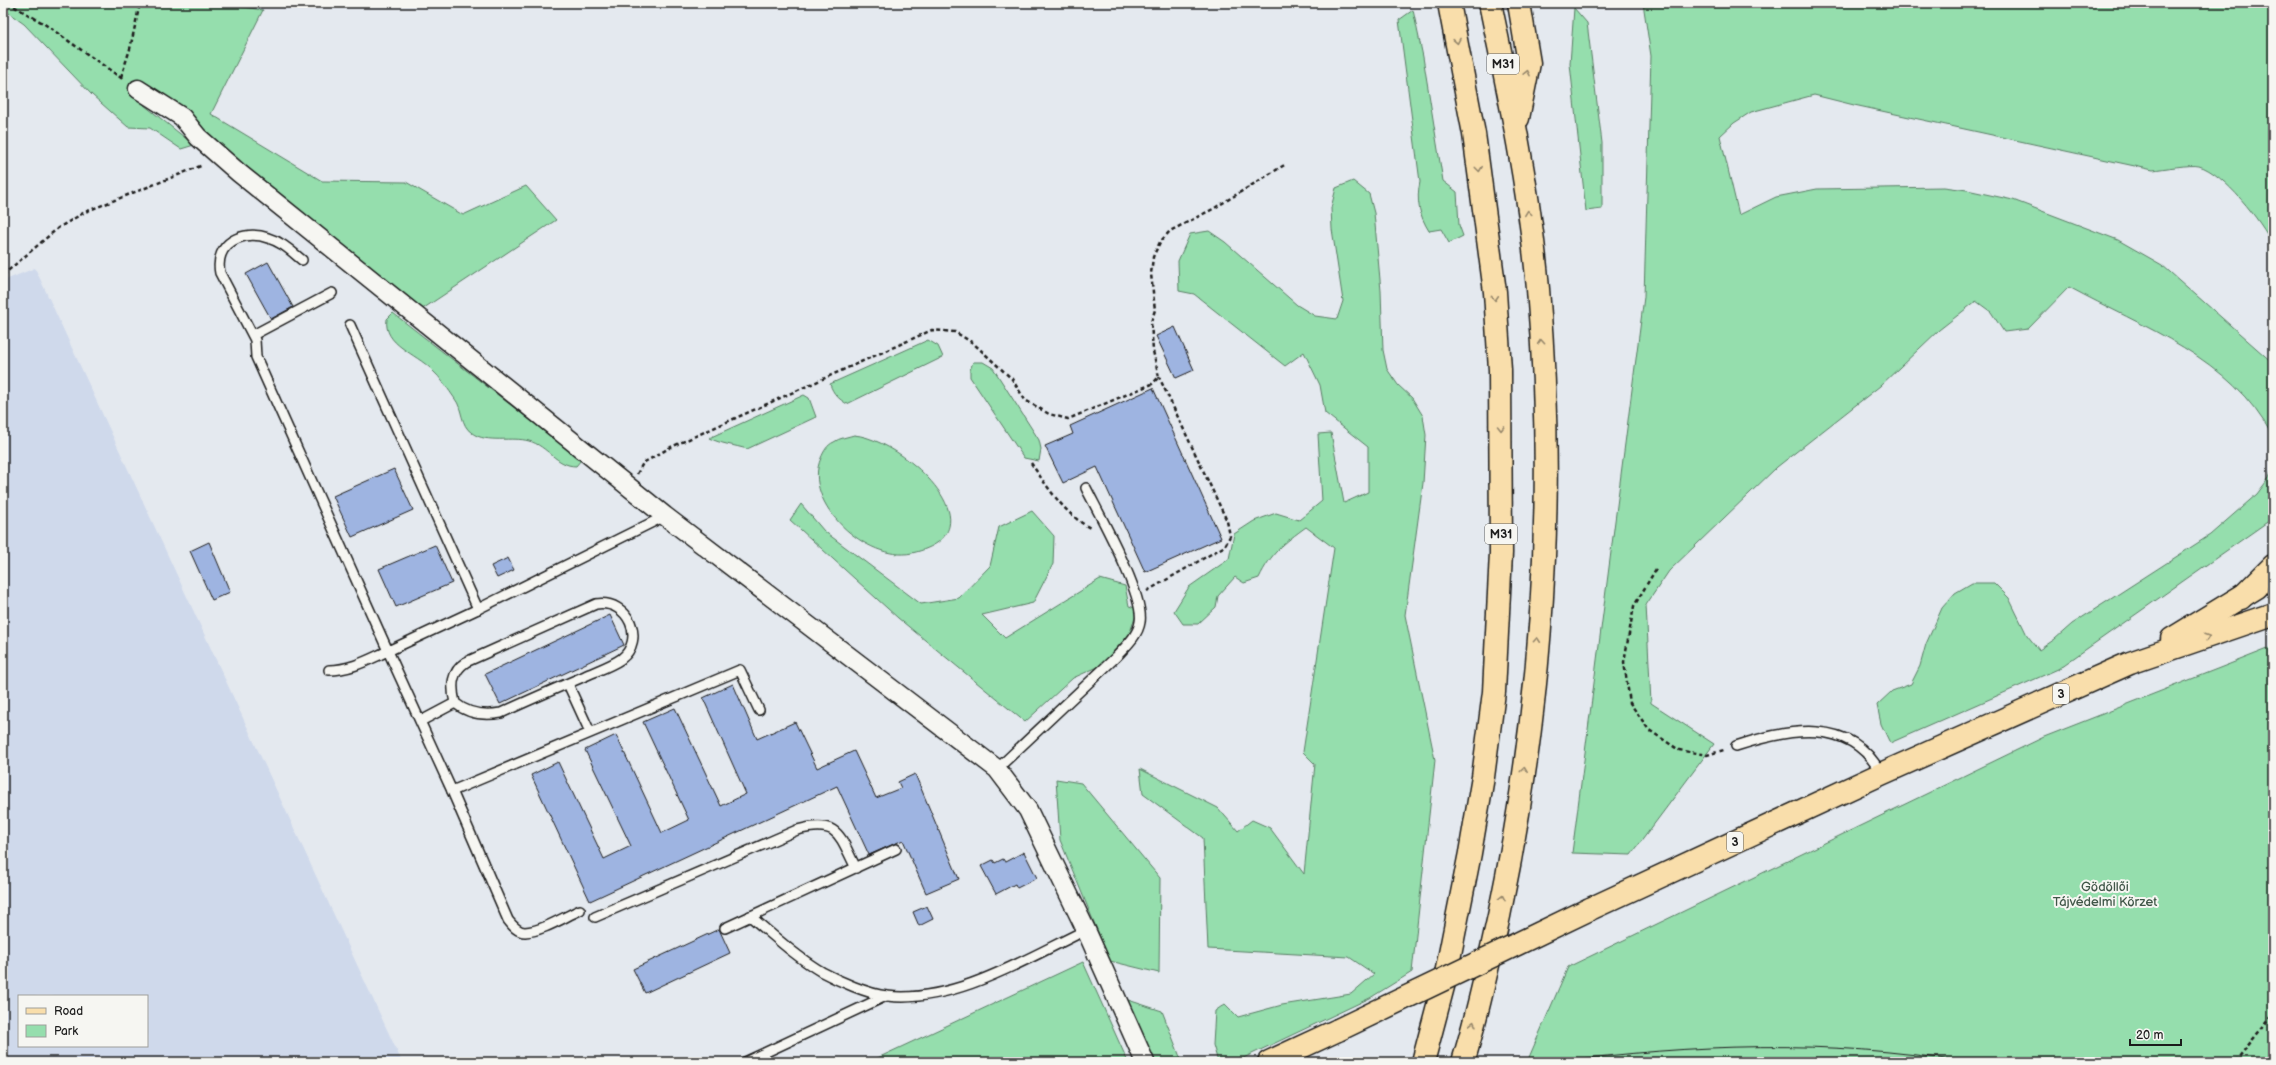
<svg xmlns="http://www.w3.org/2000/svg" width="2276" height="1065" font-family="'Balsamiq Sans',sans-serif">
<rect width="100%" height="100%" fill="#e4e9ef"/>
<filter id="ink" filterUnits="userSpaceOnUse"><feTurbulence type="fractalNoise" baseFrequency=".025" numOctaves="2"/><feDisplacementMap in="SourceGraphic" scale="8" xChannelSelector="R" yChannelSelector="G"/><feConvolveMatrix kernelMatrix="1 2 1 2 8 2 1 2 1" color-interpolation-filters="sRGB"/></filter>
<g filter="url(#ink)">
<g fill="#cfd9eb" fill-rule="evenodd">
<polygon points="218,3 264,3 263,10"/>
<path d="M35 268 402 1062H3V281ZM19 996H147V1046H19Z"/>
</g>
<g fill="#95dead" stroke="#587d64">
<polygon points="3,3 218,3 263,10 211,114 322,181 406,182 463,215 526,186 556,220 418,312 152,93 144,105 194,145 181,149 150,128 128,127 92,95 24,24 3,9"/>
<path d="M1643 3H2273V245C2262 222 2224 173 2199 166 2191 164 2162 169 2153 170L1854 105 1814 95 1751 112 1734 123 1720 136 1739 215 1776 197 1817 189 1944 187 1967 190 2013 200 2118 240 2162 265 2273 363V437C2231 357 2144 328 2069 287L2028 329 2004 332 1991 312 1976 301 1939 330 1880 386 1777 467 1669 571 1646 605 1651 703 1714 744 1631 855 1572 853 1644 297 1651 56Z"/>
<polygon points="1574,8 1587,23 1602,143 1602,209 1586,211 1570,64"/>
<path d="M1413 10 1423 57 1443 181 1457 192 1459 225 1463 236 1449 243 1441 229 1429 231C1419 215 1416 200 1420 182L1399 20Z"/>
<path d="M1353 181 1369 194 1374 213 1381 291 1383 350 1387 369 1398 385 1412 398 1423 416 1426 435 1423 483 1405 615 1435 760 1412 972 1370 998 1235 1062H1218L1213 1045 1215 1011 1225 1004 1238 1017 1282 1005 1351 994 1374 974 1349 957 1208 949 1203 838 1143 794 1140 769 1218 808 1238 831 1252 820 1270 828 1304 874 1315 764 1303 752 1334 548 1306 527C1284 543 1271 553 1259 578L1244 583 1235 577 1218 596 1216 607 1198 624H1183L1174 611 1189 587 1229 559 1234 534 1254 521 1276 513 1299 520 1322 501 1318 434 1331 433 1344 503 1368 492V447L1325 413 1320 385 1304 352 1285 366 1194 294 1179 291 1178 261 1190 234 1209 231 1225 242 1297 305 1315 316 1337 319 1343 301 1332 229 1331 208 1336 188Z"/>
<path d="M393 313 581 460 576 466C556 466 548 446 529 441 512 436 487 444 472 433 460 425 463 409 455 399 448 389 441 378 432 370 416 353 383 345 387 319Z"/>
<path d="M928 340 938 346 943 357 847 404C839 399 833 394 830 384Z"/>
<polygon points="973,362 983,362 993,368 1039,440 1041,449 1039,461 1024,458 970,377 970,370"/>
<path d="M804 395 809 398 816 417 747 449C734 445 721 444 709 438Z"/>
<path d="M854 435C903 439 1005 532 912 553 868 563 801 503 821 458 824 451 827 445 834 442 839 438 848 437 854 435Z"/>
<polygon points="2273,468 2273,518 2058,669 1890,743 1881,724 1877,705 1892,691 1911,684 1920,666 1926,644 1942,608 1955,593 1972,583 1994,583 2009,598 2027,635 2039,650 2055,639 2072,624 2210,535 2257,494 2269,478"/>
<polygon points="801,504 824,531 921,604 959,598 990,566 999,527 1032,511 1054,536 1053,564 1033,603 982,615 1005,638 1100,579 1125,586 1129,606 1138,609 1128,638 1100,666 1073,678 1025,722 898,618 790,520"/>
<polygon points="2273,647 2273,1062 1527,1062 1568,967 2044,737"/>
<polygon points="1056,779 1081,783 1160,878 1159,973 1110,961 1060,840"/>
<polygon points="1083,962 1128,1062 869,1062"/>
<polygon points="1125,999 1162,1011 1182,1062 1153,1062"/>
</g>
<g fill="#9eb4e1" stroke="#1c1c1c">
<polygon points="268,262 293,307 271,319 246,274"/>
<polygon points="1175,327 1194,370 1176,378 1156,336"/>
<polygon points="1153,388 1221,538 1145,572 1097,467 1063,483 1045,446 1073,434 1070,426"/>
<polygon points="394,469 413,510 352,537 333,496"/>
<polygon points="209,542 230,592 212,600 190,551"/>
<polygon points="435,545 452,583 396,607 379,569"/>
<polygon points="508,558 514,570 497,578 491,566"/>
<polygon points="610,615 624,645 500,704 485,674"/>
<polygon points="733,684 757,739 795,722 817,768 854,751 876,798 901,788 898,782 915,774 959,879 926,893 903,840 869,855 837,786 590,901 531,775 558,762 604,859 631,846 585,750 616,735 662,833 689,820 643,722 675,708 721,806 746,794 703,698"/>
<polygon points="1024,852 1037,878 1017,888 1015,884 996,894 981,866 993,860 995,863 1003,859 1005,862"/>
<polygon points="927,906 933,919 919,926 913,912"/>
<polygon points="719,929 730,953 645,993 633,969"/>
</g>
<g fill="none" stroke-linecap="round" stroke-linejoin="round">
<g stroke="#1c1c1c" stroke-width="12">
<g id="lane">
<path d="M302 260C291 251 282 242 268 238 243 229 214 243 220 273L255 340 256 357 388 651 478 609 665 516"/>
<polyline points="350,325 478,609"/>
<polyline points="253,335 332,293"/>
<path d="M329 670C351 670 368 660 388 651L452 791 740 670 759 710"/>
<polyline points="568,684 590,732"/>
<path d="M421 721 455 703C451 686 451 672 466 662L596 604C629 599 646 640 621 659 611 666 596 671 585 676 557 688 529 700 501 713 484 716 468 714 455 703"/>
<path d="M1736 746C1787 729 1852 716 1881 774"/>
<path d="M997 769 1116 657C1125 647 1138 636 1140 622 1145 596 1100 516 1086 488"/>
<path d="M452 791 508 920C512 925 517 932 525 932 543 931 564 917 580 910"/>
<path d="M750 916C773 935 796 957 822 972 839 981 868 994 887 996 954 1004 1027 958 1086 930"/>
<path d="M595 917 797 830C839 819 839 835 856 868"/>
<polyline points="725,928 896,849"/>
<polyline points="745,1062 886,996"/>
</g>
</g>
<g stroke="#1c1c1c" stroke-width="21">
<polyline id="street" points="138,89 182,117 198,137 239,173 665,516 997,769 1028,810 1086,930 1145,1062"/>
</g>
<g stroke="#1c1c1c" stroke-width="25">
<g id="primary">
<polyline points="2172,639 2257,587"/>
<polyline points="1590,909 1881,774 2130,663 2273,614"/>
<polyline points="1269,1062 1338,1030"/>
</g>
</g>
<g stroke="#1c1c1c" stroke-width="25">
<g id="highway">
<polyline points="1518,118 1529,63 1519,3"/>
<polyline points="2241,598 2273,566"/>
<polyline points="1423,1062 1445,979 1470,853 1483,777 1494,692 1501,553 1500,370 1495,292 1474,134 1449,3"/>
<path d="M1463 1062C1478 1014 1488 965 1499 916 1542 711 1556 498 1538 289 1530 193 1510 98 1490 3"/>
</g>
</g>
<g stroke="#1c1c1c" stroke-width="2.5" stroke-dasharray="4 3" stroke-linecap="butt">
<polyline points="8,3 43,23 124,80"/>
<polyline points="121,77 130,49 140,3"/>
<polyline points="3,275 58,228 85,212 203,165"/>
<path d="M1031 463C1048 488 1065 515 1092 529"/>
<polyline points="637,474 643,463 671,447 932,330 955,332 973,343 1012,379 1025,400 1049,414 1068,419 1152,384 1159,377 1153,351 1151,322 1155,310 1151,274 1153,257 1160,242 1170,231 1213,209 1286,164"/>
<polyline points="1656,569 1634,606 1624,662 1630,703 1649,730 1679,750 1707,755 1724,750"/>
<polyline points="1147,591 1225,546 1230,536 1227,521 1159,377"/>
<polyline points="2235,1062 2273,1014"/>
</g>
<use href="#lane" stroke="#f6f6f2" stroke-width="9"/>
<use href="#street" stroke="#f6f6f2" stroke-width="18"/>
<use href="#primary" stroke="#f9deab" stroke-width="22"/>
<use href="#highway" stroke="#f9deab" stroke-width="22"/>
<g stroke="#1c1c1c" stroke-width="1">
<path d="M1557 1062C1692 1044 1829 1039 1964 1062"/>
<polyline points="1718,1062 1771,1062"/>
</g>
<g stroke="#1c1c1c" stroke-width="25" stroke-linecap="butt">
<polyline id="primary-bridge" points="1338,1030 1590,909"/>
</g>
<use href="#primary-bridge" stroke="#f9deab" stroke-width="22"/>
</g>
<defs><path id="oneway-chevron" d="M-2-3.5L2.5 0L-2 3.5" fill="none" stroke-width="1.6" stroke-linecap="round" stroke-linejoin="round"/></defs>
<g stroke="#96876b">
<use href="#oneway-chevron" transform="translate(1457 41) rotate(80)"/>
<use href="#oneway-chevron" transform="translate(1527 73) rotate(-78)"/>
<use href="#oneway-chevron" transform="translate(1479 169) rotate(83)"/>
<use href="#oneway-chevron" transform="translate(1528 213) rotate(-98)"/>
<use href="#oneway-chevron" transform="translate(1495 298) rotate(86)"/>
<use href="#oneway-chevron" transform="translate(1541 342) rotate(-94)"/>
<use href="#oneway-chevron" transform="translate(1501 428) rotate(89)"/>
<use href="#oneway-chevron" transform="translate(2207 637) rotate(-18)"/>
<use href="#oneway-chevron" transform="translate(1537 640) rotate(-86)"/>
<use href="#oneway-chevron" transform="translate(1524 770) rotate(-83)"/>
<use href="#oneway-chevron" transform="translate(1502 898) rotate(-78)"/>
<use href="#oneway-chevron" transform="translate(1473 1024) rotate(-76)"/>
</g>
</g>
<g text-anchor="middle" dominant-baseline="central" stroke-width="4" stroke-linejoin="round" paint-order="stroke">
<g fill="#f6f6f2" stroke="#5d5d5c" stroke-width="1">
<rect x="1487" y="54" width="32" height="20" rx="3"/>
<rect x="1485" y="524" width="32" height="20" rx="3"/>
<rect x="2053" y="684" width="16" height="20" rx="3"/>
<rect x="1727" y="832" width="16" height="20" rx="3"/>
</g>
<g font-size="12" font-weight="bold" fill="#1c1c1c">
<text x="1503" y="64">M31</text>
<text x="1501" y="534">M31</text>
<text x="2061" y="694">3</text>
<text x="1735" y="842">3</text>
</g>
<g font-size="13" fill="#405648" stroke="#f6f6f2">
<text x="2105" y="887">Gödöllői<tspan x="2105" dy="15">Tájvédelmi Körzet</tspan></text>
</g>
</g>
<rect width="2276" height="1065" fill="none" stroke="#f6f6f2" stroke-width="16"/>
<rect x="8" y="8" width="2260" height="1049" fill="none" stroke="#1c1c1c" stroke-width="1.5" filter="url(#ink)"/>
<rect x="18" y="995" width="130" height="52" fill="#f6f6f2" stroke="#9f9f9c"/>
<rect x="26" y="1008" width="20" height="6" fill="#f9deab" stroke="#9f9f9c"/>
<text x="54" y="1015" font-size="12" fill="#1c1c1c">Road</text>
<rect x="26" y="1025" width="20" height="12" fill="#95dead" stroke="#9f9f9c"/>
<text x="54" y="1035" font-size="12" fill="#1c1c1c">Park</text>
<path d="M2130 1039v6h51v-6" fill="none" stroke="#1c1c1c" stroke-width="2"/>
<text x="2136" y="1039" font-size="12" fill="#1c1c1c" stroke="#f6f6f2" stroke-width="3" paint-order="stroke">20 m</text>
</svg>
